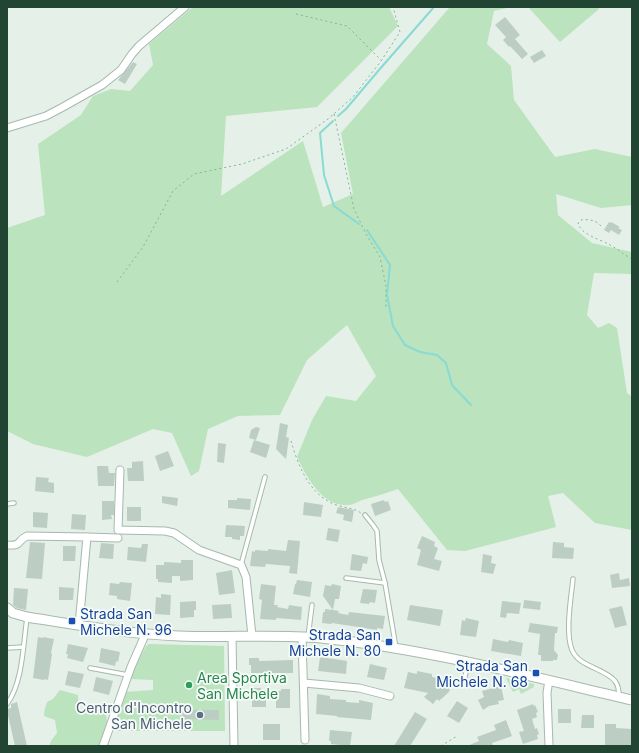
<svg xmlns="http://www.w3.org/2000/svg" width="639" height="753" font-family="Inter,sans-serif">
<rect width="100%" height="100%" fill="#e5f0e8"/>
<g fill="#bbe3bd">
<path d="M193 7H389L398 26 317 107 226 116 221 196 303 141 323 207 353 194 341 133 450 7H511L494 11 487 44 511 66 514 100 555 157 595 149 632 157V205L601 208 556 194 558 215 592 243 632 252V274L594 273 587 315 598 328 609 323 617 328 627 393 632 397V530L595 523 563 493 548 496 556 527 465 551 447 550 398 489C386 493 374 497 362 500 358 502 352 505 348 505 322 507 306 476 297 457L312 420 326 396 356 401 376 376 347 325 307 360 280 415 238 416 208 429 199 471 191 476 172 433 153 429 87 457 33 444 7 431V228L45 215 38 144 81 115 93 96 111 89 130 91 153 65 149 44Z"/>
<polygon points="528,7 599,7 599,9 560,42"/>
<polygon points="149,644 224,646 225,731 111,731 125,692 153,690 153,680 131,679 134,669 146,646"/>
<polygon points="506,678 534,684 534,687 521,694 519,689 513,692"/>
<polygon points="60,690 78,695 79,712 101,711 106,715 107,721 100,746 49,746 51,741 57,733 55,720 44,716 45,708 47,702 53,699"/>
</g>
<g fill="none" stroke-linecap="round" stroke-linejoin="round">
<g stroke="#87dbd4" stroke-width="2">
<polyline points="338,116 346,109 379,70 434,7"/>
<polyline points="333,121 320,133 324,175 334,206 359,224"/>
<polyline points="367,230 390,265 387,295 393,326 405,345 420,352 437,355 446,363 452,385 471,405"/>
</g>
</g>
<g fill="#bccec3">
<polygon points="505,17 520,35 515,39 528,54 522,59 510,46 509,47 503,40 506,37 495,25"/>
<polygon points="542,50 546,56 534,63 530,57"/>
<polygon points="133,62 137,64 125,84 118,80"/>
<polygon points="609,222 611,223 611,222 620,227 618,228 622,230 619,235 611,230 609,233 604,230"/>
<polygon points="280,423 288,425 286,437 289,438 286,459 276,449"/>
<polygon points="256,427 260,428 256,440 249,438 251,430"/>
<polygon points="254,440 270,445 266,458 250,452"/>
<polygon points="218,443 226,444 224,463 217,462"/>
<polygon points="168,451 174,466 160,471 155,456"/>
<polygon points="143,461 144,481 128,481 127,468 132,468 132,462"/>
<polygon points="97,466 108,466 109,473 115,473 114,486 98,486"/>
<polygon points="36,477 49,478 48,482 54,483 54,493 35,491"/>
<polygon points="162,496 178,498 177,506 162,503"/>
<polygon points="237,498 251,499 250,510 228,508 228,500 237,500"/>
<polygon points="384,500 385,502 388,501 391,510 375,516 371,504"/>
<polygon points="102,501 114,501 114,515 111,515 112,519 102,520"/>
<polygon points="304,502 323,505 321,517 303,515"/>
<rect x="127" y="507" width="14" height="14"/>
<polygon points="338,507 354,510 352,522 343,520 344,515 336,513"/>
<polygon points="33,512 48,513 47,528 33,527"/>
<polygon points="72,514 86,515 85,530 71,529"/>
<polygon points="226,525 245,526 244,536 240,536 240,540 232,539 232,537 225,537"/>
<polygon points="328,528 340,530 338,542 326,540"/>
<polygon points="422,536 435,542 434,546 438,548 434,559 442,561 439,571 417,565 421,550 417,548"/>
<polygon points="288,540 300,541 297,574 289,573 290,566 266,564 265,567 250,566 252,551 255,552 255,550 268,551 268,549 286,551"/>
<polygon points="30,542 45,543 42,579 26,578"/>
<polygon points="553,542 564,543 564,547 574,548 573,559 552,558"/>
<polygon points="101,543 114,544 113,559 99,558"/>
<polygon points="142,544 148,544 146,562 127,560 128,547 141,548"/>
<polygon points="63,546 76,546 75,561 63,561"/>
<polygon points="352,554 368,557 367,564 363,563 361,571 350,570"/>
<polygon points="483,554 492,556 491,563 496,564 493,574 481,572"/>
<polygon points="181,560 193,560 193,580 180,581 180,576 172,576 172,583 158,582 158,579 156,579 156,565 164,565 164,562 181,563"/>
<polygon points="232,570 235,593 219,595 216,573"/>
<polygon points="619,573 620,580 629,578 630,586 612,588 610,575"/>
<polygon points="297,580 312,582 310,597 293,594 295,584 296,584"/>
<polygon points="120,582 132,583 130,601 117,599 117,596 109,595 110,583 119,584"/>
<polygon points="261,584 276,586 274,605 278,605 277,607 288,609 289,605 302,607 301,620 276,618 276,620 260,619 262,600 259,599"/>
<polygon points="332,584 341,586 339,599 335,599 333,610 339,611 338,613 348,615 349,612 385,616 383,629 377,628 377,630 332,623 331,624 322,623 323,612 325,612 325,609 333,610 323,596 325,585 331,586"/>
<polygon points="59,587 74,588 73,600 59,600"/>
<polygon points="14,588 28,589 26,610 17,608 13,605"/>
<polygon points="363,589 377,590 375,603 370,602 369,604 360,603"/>
<polygon points="161,594 171,595 170,615 155,614 156,597 161,598"/>
<polygon points="524,600 541,602 540,610 523,608"/>
<polygon points="196,601 196,610 194,610 194,617 180,618 180,602"/>
<polygon points="502,601 521,603 519,614 507,613 506,618 500,617"/>
<polygon points="231,604 232,618 213,619 212,605"/>
<polygon points="410,605 443,610 440,626 407,620"/>
<polygon points="622,606 627,625 615,628 609,609"/>
<polygon points="466,618 479,621 476,637 460,635 462,620 465,621"/>
<polygon points="530,623 558,627 557,633 555,633 554,650 558,655 557,660 553,660 553,661 541,661 541,655 538,655 540,634 528,632"/>
<polygon points="38,637 43,638 43,637 54,639 51,653 52,654 48,680 44,679 44,680 33,678"/>
<polygon points="493,639 508,642 509,640 523,643 521,656 491,651"/>
<polygon points="68,644 88,648 83,662 67,658 68,654 66,654"/>
<polygon points="101,648 120,652 118,662 116,661 115,666 99,662"/>
<polygon points="320,657 347,661 346,674 318,671"/>
<polygon points="249,658 259,658 259,661 293,660 293,673 251,673 251,665 249,665"/>
<polygon points="370,664 387,668 384,680 367,677"/>
<polygon points="68,671 84,674 80,688 65,685"/>
<polygon points="417,671 432,674 432,677 448,681 448,683 451,684 449,692 439,701 437,699 433,704 424,697 428,693 404,688 408,672 417,674"/>
<polygon points="96,677 113,681 109,695 93,691"/>
<polygon points="501,686 504,700 498,701 499,704 489,706 483,710 478,700 484,697 482,691"/>
<polygon points="252,688 261,688 261,690 266,690 266,707 252,707"/>
<polygon points="281,689 290,689 290,708 276,708 276,691 281,691"/>
<polygon points="317,694 330,696 330,699 346,700 346,702 359,703 359,700 373,703 371,720 337,717 337,716 316,714"/>
<polygon points="457,701 468,708 459,723 447,716"/>
<polygon points="17,702 27,746 15,746 7,711 7,709 11,708 11,704"/>
<polygon points="533,704 533,706 535,705 538,712 536,713 537,717 532,719 535,729 537,728 539,734 537,735 538,739 523,744 519,732 524,731 517,710"/>
<rect x="558" y="709" width="13" height="14"/>
<polygon points="182,710 219,710 219,720 182,719"/>
<polygon points="415,712 427,719 410,746 394,746"/>
<polygon points="582,715 594,715 594,728 581,728"/>
<polygon points="506,720 512,736 492,743 493,746 467,746 479,741 477,737 496,730 494,725"/>
<rect x="263" y="724" width="17" height="16"/>
<polygon points="605,724 616,724 616,728 632,729 632,746 605,746"/>
<polygon points="330,730 352,732 350,746 331,744 331,741 329,741"/>
</g>
<g fill="none" stroke-linecap="round" stroke-linejoin="round">
<g stroke="#a6b9ae" stroke-width="5.5">
<g id="service">
<polyline points="7,504 14,503"/>
<polyline points="365,515 373,525 377,531 379,560 385,583 396,648"/>
<polyline points="241,565 265,477"/>
<polyline points="346,578 385,583"/>
<path d="M573 579C571 598 565 633 572 650 579 667 604 668 615 681 618 685 619 691 619 696"/>
<polyline points="308,637 312,605"/>
<polyline points="7,648 23,647"/>
<polyline points="90,668 128,675"/>
<polyline points="464,682 468,662"/>
<path d="M7 704C23 682 23 645 27 618"/>
</g>
</g>
<g stroke="#a6b9ae" stroke-width="9">
<g id="minor">
<polyline points="7,128 46,116 63,107 102,85 121,70 132,54 139,46 185,7"/>
<polyline points="120,470 118,530 165,531 174,533 199,550 241,565 246,577 252,636"/>
<polyline points="87,537 118,538"/>
<path d="M7 545C23 546 16 541 27 536L87 537 79 625"/>
<polyline points="232,636 234,746"/>
<polyline points="302,637 305,740"/>
<polyline points="549,680 547,693 549,746"/>
<polyline points="304,683 359,688 390,696"/>
<polyline points="103,746 131,667 145,635"/>
</g>
</g>
<g stroke="#a6b9ae" stroke-width="11">
<path id="tertiary" d="M7 608 13 613 27 617C78 625 128 634 179 636 227 638 274 634 321 638 427 649 529 676 632 700"/>
</g>
<g stroke="#81b799" stroke-width="1" stroke-dasharray="2 3" stroke-linecap="butt">
<polyline points="296,14 347,26 381,60"/>
<polyline points="334,114 354,209 366,234 380,257 386,286 386,309"/>
<path d="M601 226C596 220 588 219 581 220L578 223C581 235 600 239 610 245 618 249 624 255 632 259"/>
<polyline points="117,282 143,247 173,191 194,174 242,164 286,149 328,119 353,97 381,61 400,32 393,7"/>
<path d="M291 441C298 465 309 494 334 504 343 508 352 507 361 513"/>
<polyline points="441,746 457,736"/>
</g>
<use href="#service" stroke="#fff" stroke-width="3.5"/>
<use href="#minor" stroke="#fff" stroke-width="7"/>
<use href="#tertiary" stroke="#fff" stroke-width="9"/>
</g>
<g fill="#1a4fb4" stroke="#f6fbf8" stroke-width="1.5">
<rect x="68" y="617" width="8" height="8" rx="2"/>
<rect x="385" y="638" width="8" height="8" rx="2"/>
<rect x="532" y="669" width="8" height="8" rx="2"/>
</g>
<circle fill="#2e9e5b" stroke="#f6fbf8" stroke-width="1.5" cx="189" cy="685" r="4"/>
<circle fill="#5c6f8a" stroke="#f6fbf8" stroke-width="1.5" cx="200" cy="715" r="4"/>
<g text-anchor="middle" dominant-baseline="central" stroke-width="3.5" stroke-linejoin="round" paint-order="stroke">
<g font-size="14" fill="#164399" stroke="#f6fbf8" text-anchor="end">
<text x="80" y="613" text-anchor="start">Strada San<tspan x="80" dy="16">Michele N. 96</tspan></text>
<text x="381" y="634">Strada San<tspan x="381" dy="16">Michele N. 80</tspan></text>
<text x="528" y="665">Strada San<tspan x="528" dy="16">Michele N. 68</tspan></text>
</g>
<g font-size="14" fill="#27864d" stroke="#f6fbf8" text-anchor="start">
<text x="197" y="677">Area Sportiva<tspan x="197" dy="16">San Michele</tspan></text>
</g>
<g font-size="14" fill="#4e5e75" stroke="#f6fbf8" text-anchor="end">
<text x="192" y="707">Centro d'Incontro<tspan x="192" dy="16">San Michele</tspan></text>
</g>
</g>
<rect width="639" height="753" fill="none" stroke="#214532" stroke-width="16"/>
</svg>
